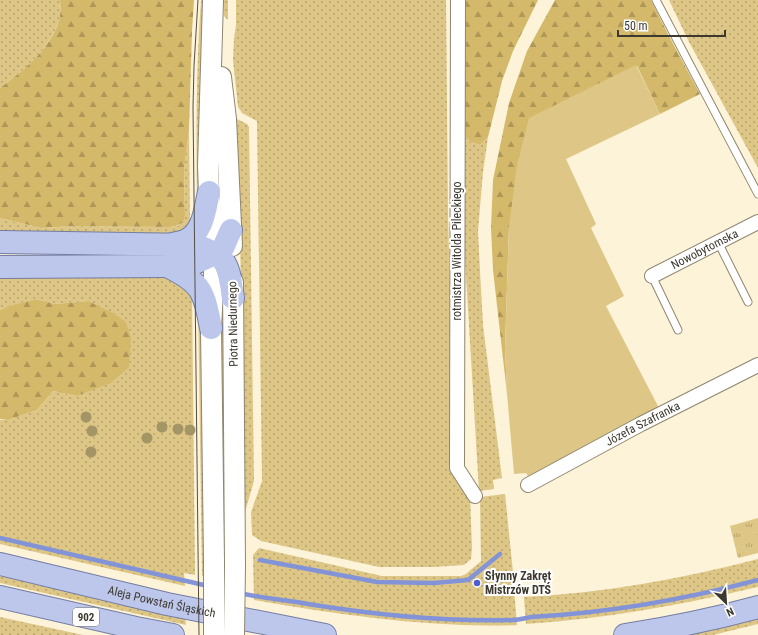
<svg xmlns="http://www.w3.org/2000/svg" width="758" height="635" font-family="'Roboto Condensed',sans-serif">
<defs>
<pattern id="grass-dots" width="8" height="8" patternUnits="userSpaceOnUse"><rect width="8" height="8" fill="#dec786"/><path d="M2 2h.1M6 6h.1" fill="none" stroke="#b5a36e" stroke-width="1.8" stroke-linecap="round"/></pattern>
<pattern id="forest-firs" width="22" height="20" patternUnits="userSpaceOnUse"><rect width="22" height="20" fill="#d5b96a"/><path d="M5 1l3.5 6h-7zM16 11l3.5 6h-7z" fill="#ae9758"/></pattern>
<pattern id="park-tufts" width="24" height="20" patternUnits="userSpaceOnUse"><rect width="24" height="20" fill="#dec786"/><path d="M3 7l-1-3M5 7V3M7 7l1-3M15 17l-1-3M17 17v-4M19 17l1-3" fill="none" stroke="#b5a36e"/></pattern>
</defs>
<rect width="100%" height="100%" fill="#fcf3d9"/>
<g fill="url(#grass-dots)">
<path d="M0 0H60C66 36 26 69 0 88Z"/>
<path d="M201 0H206L201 177 197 203C196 135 196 68 201 0Z"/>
<polygon points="223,0 228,0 228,20 224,16"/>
<polygon points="236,0 446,0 448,213 452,371 453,468 470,496 472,548 471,559 464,565 434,567 379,567 261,541 252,535 251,512 262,481 257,121 242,113 238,107 233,60 234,39 236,25"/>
<polygon points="669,0 758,0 758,168 689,42"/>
<polygon points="231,116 247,124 249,127 254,481 245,512 240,234"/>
<polygon points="189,130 190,222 182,235 0,236 0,218 41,228 72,226 167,227 178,226 185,216 184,170"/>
<polygon points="465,136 471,142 480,145 488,137 483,172 478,231 480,271 483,325 502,478 493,480 494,489 479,491 461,193"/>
<polygon points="219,265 224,273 230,582 222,580"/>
<polygon points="0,272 167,274 192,289 195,575 184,573 185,586 0,544 0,420 8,420 37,410 53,391 76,396 88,301 55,304 36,299 11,305 0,310"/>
<polygon points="198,296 201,305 206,576 202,576"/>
<path d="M505 494 514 582 512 583 514 589 517 625C429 628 341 615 254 600L253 555 259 548 382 576H461L466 574 481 561 480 497Z"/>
<path d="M758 559V587L749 589C675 606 602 619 526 624L524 597C604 593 681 579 758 559Z"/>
<polygon points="0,576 185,617 186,625 0,583"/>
<polygon points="758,616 758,624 713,635 676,635"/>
<polygon points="0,617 83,635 0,635"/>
</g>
<g fill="url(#forest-firs)">
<path d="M60 0H194L192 31 189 130 184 170 185 216C183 225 175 227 167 227L72 226 41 228 0 218V88C26 69 66 37 60 0Z"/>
<polygon points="465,0 538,0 513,51 502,81 488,137 480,145 471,142 465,136"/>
<polygon points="555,0 651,0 669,36 700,94 660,114 637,66 509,226 505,348 507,394 493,270 491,228 493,180 509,103 527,51"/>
<polygon points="36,299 55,304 88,301 113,313 126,322 131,338 129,367 111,383 76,396 53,391 37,410 8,420 0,419 0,310 11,305"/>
</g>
<polygon fill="url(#park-tufts)" points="758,518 758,553 738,558 730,526"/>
<polygon fill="#dec786" points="636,65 660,114 566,159 596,224 591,228 624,296 606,306 659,408 528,476 526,473 514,474 507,394 505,348 509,226 517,165 529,118"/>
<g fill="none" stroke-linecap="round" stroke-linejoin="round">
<g stroke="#8393d8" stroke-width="4.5">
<polyline points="0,538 208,586"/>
<polyline points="260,560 377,582 434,583 468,580 500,554"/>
<path d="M239 593C262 598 285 600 308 604 376 615 445 622 513 620 519 620 525 618 531 617 608 613 683 600 758 580"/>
</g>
<g stroke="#8f866f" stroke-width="9">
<g id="lane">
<polyline points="656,0 758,194"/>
<polyline points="718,242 748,302"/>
<polyline points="652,276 678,330"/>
</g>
</g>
<g stroke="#8f866f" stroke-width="16">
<g id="street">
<polyline points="458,0 457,468 475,496"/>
<path id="s1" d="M652 276 758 222"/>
<path id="s2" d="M528 485 641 424 758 365"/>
</g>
</g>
<g stroke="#8f866f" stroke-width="22">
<g id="secondary">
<polyline points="213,0 208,166 209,192 215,254 211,328 214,561"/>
<polyline points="221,77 226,119 232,246"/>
<polyline points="233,282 235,565"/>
</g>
</g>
<g stroke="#747da2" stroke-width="24">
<g id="primary">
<path d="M0 242 195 245C203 248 214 251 221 258 230 267 231 285 233 298"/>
<path d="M173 244C177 243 182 242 185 241 204 232 205 209 209 192"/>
<path d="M167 266C202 283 204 291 211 328"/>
<polyline points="0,267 167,266 195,263 215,254 223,248 231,230"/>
<path id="s3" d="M0 564 167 604 325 635"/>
<polyline points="0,597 136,628 173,635"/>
<path d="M625 635C670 628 714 619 758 607"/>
</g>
</g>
<use href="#lane" stroke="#fff" stroke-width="7"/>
<use href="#street" stroke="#fff" stroke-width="14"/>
<use href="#secondary" stroke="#fff" stroke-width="20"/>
<use href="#primary" stroke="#bdc7ec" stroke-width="22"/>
<polyline stroke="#534e43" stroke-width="1" points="198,0 194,66 193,107 199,635"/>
<g stroke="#8f866f" stroke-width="22" stroke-linecap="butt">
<g id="secondary-bridge">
<polyline points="214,561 214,635"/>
<polyline points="234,635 235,565"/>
</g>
</g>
<use href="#secondary-bridge" stroke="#fff" stroke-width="20"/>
</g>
<g fill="#a39565">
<circle cx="86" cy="417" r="5.5"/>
<circle cx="162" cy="427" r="5.5"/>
<circle cx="178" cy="429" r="5.5"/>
<circle cx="190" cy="430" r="5.5"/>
<circle cx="92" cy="431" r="5.5"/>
<circle cx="147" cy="438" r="5.5"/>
<circle cx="91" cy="452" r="5.5"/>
</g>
<circle fill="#4d5dd2" stroke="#fff" stroke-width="1.5" cx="477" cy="583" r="4"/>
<g text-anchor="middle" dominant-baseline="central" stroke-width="4" stroke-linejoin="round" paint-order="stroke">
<rect fill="#fff" stroke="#77746d" stroke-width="1" x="73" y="608" width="26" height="18" rx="3"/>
<g font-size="11" font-weight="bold" fill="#3d392f">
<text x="86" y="617">902</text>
</g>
<g font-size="12" fill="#3d392f" stroke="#fff">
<text stroke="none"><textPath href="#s1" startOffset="59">Nowobytomska</textPath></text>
<text transform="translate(457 251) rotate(-90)">rotmistrza Witolda Pileckiego</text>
<text transform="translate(233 324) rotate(-91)">Piotra Niedurnego</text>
<text stroke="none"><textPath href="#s2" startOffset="130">Józefa Szafranka</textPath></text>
<text stroke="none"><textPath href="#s3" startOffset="166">Aleja Powstań Śląskich</textPath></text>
</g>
<g font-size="12" font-weight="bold" fill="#3d392f" stroke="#fff" text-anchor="start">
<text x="485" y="576">Słynny Zakręt<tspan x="485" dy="14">Mistrzów DTŚ</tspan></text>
</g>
</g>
<g transform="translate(726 603) rotate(155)" stroke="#ffffff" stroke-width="3" paint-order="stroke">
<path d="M0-3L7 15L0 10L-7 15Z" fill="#3d392f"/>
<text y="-6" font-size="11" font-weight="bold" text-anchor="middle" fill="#3d392f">N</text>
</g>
<path d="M618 30v6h107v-6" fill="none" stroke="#3d392f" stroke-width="2"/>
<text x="624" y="30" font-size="12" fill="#3d392f" stroke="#ffffff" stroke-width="3" paint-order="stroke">50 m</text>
</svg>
